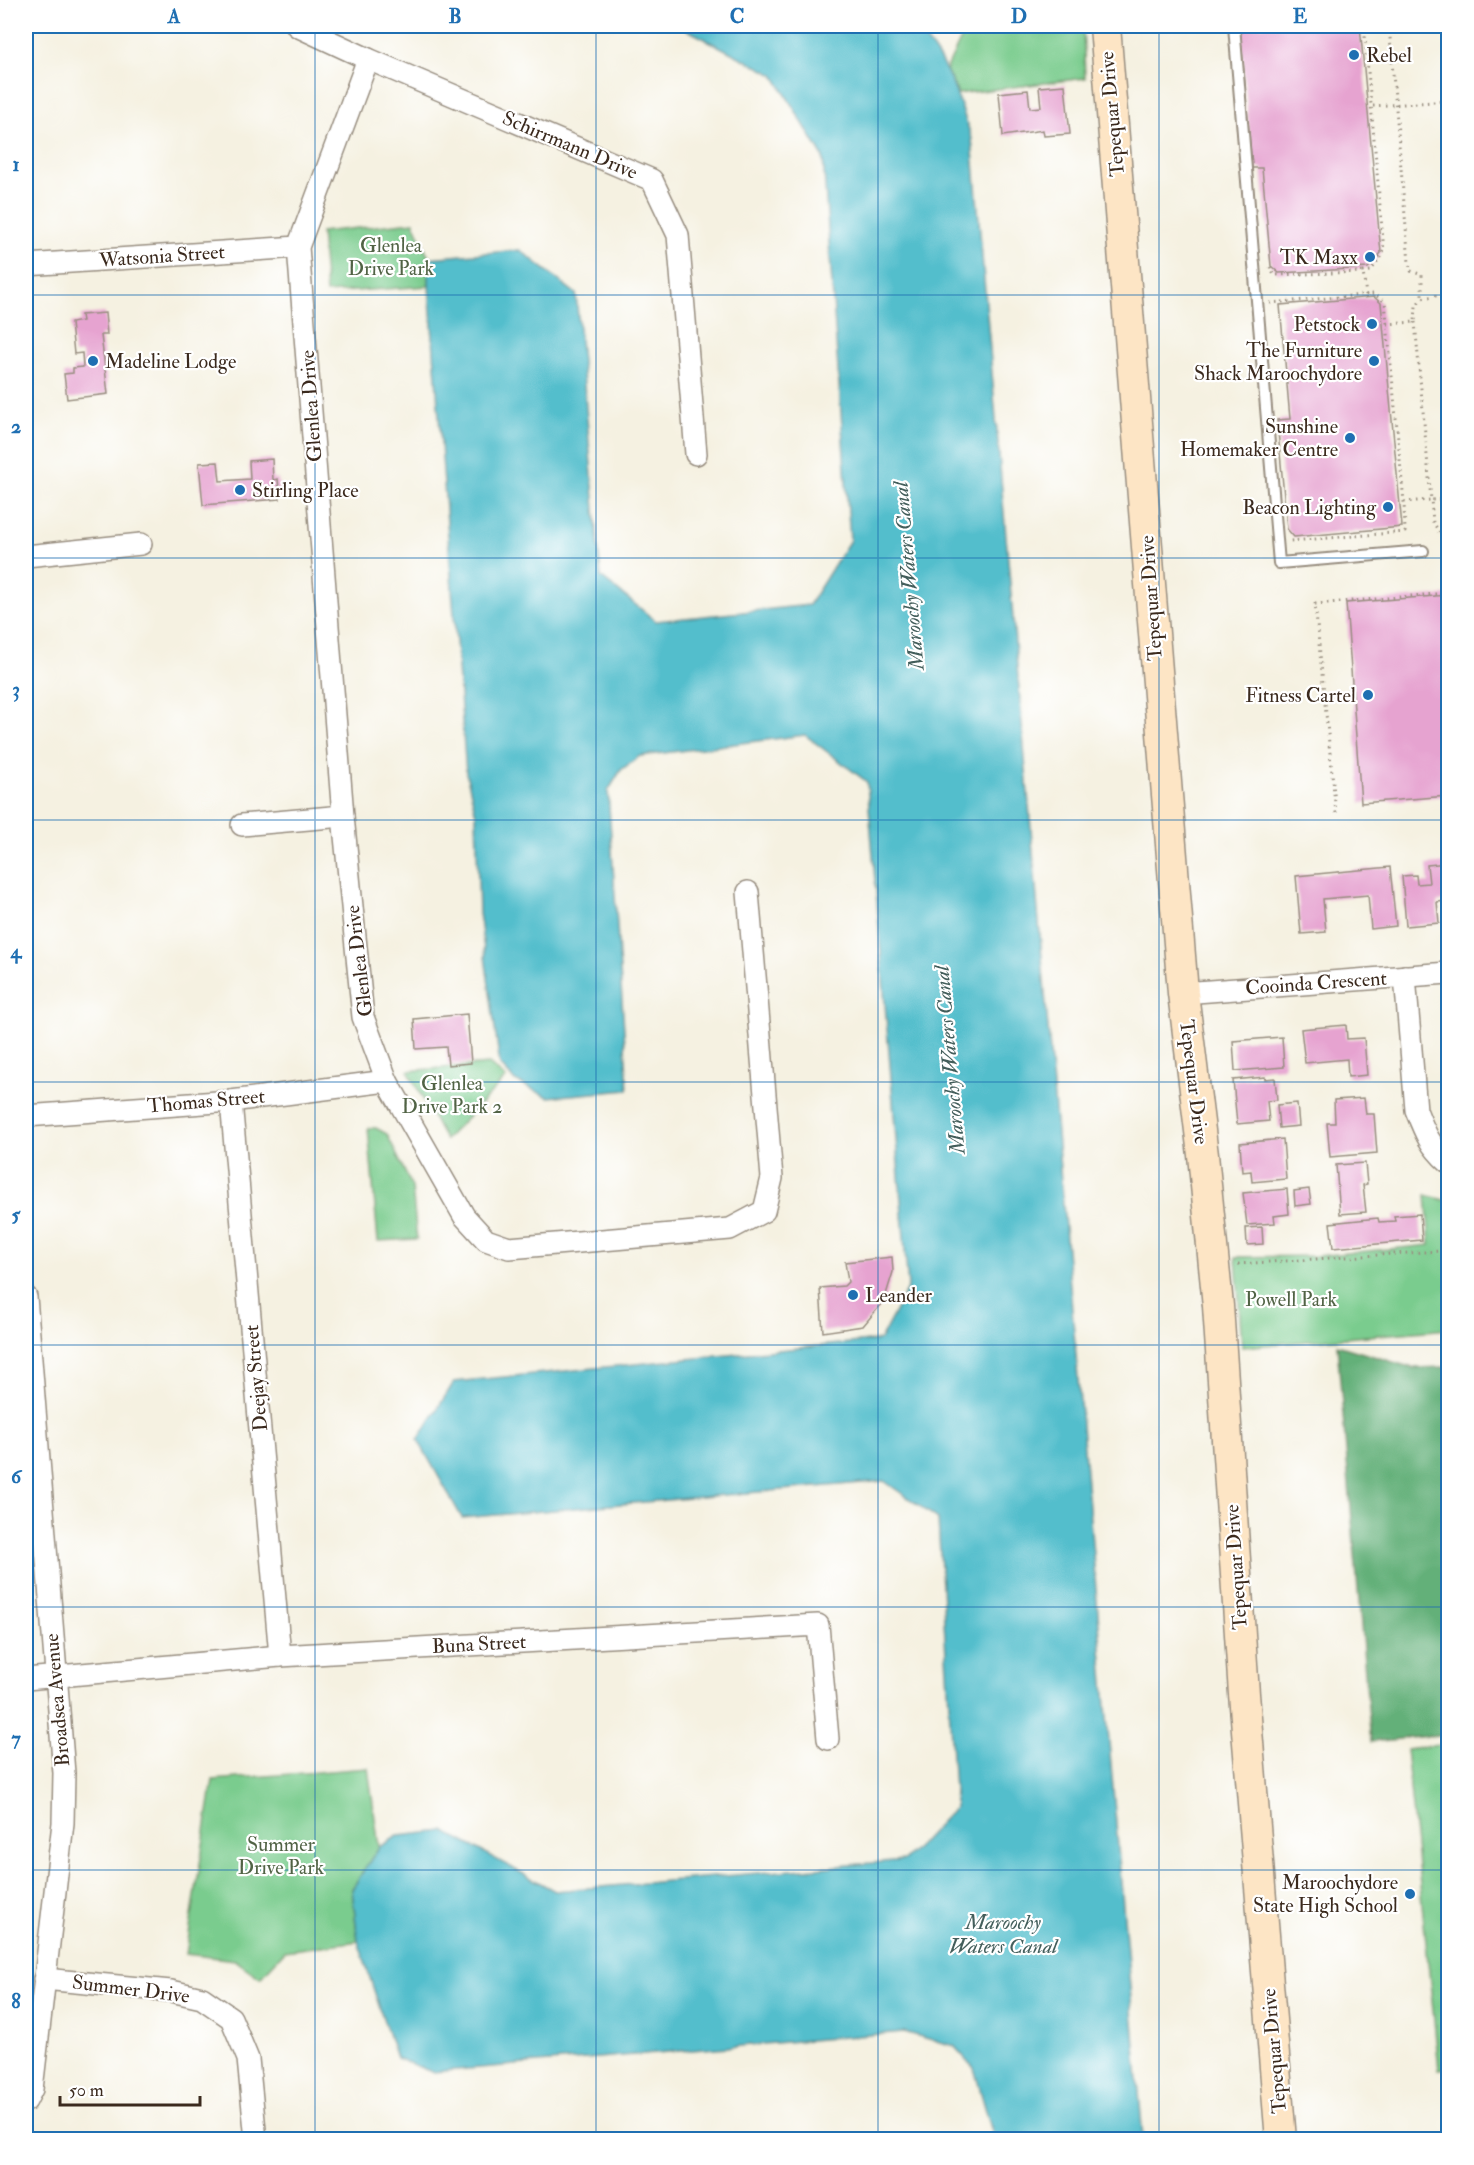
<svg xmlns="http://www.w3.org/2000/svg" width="1474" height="2165" font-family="'IM FELL Double Pica',serif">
<rect width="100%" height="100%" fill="#fff"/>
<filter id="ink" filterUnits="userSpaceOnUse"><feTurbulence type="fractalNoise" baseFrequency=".0167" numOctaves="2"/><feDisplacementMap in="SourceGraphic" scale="12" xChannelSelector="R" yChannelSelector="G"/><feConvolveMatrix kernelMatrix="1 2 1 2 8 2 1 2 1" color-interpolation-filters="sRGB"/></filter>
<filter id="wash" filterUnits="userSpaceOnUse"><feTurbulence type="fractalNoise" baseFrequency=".008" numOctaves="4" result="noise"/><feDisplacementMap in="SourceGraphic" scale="24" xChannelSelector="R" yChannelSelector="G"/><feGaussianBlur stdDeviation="1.35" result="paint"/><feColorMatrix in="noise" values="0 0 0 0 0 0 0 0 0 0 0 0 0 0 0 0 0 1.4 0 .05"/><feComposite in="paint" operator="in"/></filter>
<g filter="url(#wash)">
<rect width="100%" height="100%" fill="#f5f1e1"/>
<g fill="#7acc8e" stroke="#5a7b56" stroke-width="1.5">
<polygon points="967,26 1083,26 1085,78 958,94 946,70"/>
<polygon points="414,222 429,258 429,286 326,293 321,232"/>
<polygon points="489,1064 506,1078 445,1140 408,1071"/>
<polygon points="368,1128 376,1128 387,1134 412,1187 417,1239 378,1241"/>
<polygon points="1426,1195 1448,1201 1448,1329 1242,1347 1236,1257 1316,1256 1430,1245"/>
<polygon points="1448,1744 1448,2068 1439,2069 1406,1749"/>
<polygon points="368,1768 379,1847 352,1889 358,1941 285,1951 260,1978 235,1960 186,1954 213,1780"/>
</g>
<polygon fill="#63b079" stroke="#4f6d4c" stroke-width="1.5" points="1337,1345 1413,1368 1448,1367 1448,1734 1371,1742"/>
<path fill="#52becc" stroke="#467475" stroke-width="1.5" d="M680 26H908C914 30 921 35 926 40 950 68 961 105 972 139L1143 2139H994L974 2068 954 2046 904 2032 432 2072 396 2058 358 1941 352 1889 379 1847 398 1836 444 1831 555 1891 905 1860 955 1807 938 1519 884 1481 462 1518 418 1440 454 1382 880 1340 908 1287 867 782 805 735 640 756 621 770 608 791 628 1090 548 1097 515 1081 500 1065 479 913 476 814 466 773 429 286V258L520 250 576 294 601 577 656 621 809 605 850 540 823 157 774 75Z"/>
<g id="blocks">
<g fill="#e6a3d0">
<polygon points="1240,26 1360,26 1381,253 1368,268 1279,273 1271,266 1262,168 1252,168"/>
<polygon points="1065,85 1070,134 1044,136 1043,130 1003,136 999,93 1028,90 1030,108 1041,107 1039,87"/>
<polygon points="1374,297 1381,303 1402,527 1294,537 1287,529 1277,420 1290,419 1280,305"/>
<polygon points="105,313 107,335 101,335 108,394 67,399 64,374 73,373 73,368 83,367 82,353 74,354 71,323 82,321 81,315"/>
<polygon points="272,459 273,480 278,479 280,499 203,505 199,463 218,462 220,481 250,479 249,461"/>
<polygon points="1448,595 1448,796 1361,803 1346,603"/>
<polygon points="1448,863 1448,901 1437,902 1439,923 1406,926 1402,876 1416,875 1417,884 1429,883 1427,865"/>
<polygon points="1390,867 1396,926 1371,929 1368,895 1323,899 1326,932 1301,934 1296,876"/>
<polygon points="467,1014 471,1063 448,1065 446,1047 416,1049 414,1019"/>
<polygon points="1346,1025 1347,1039 1364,1038 1367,1075 1348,1077 1347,1059 1305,1063 1301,1029"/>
<polygon points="1282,1037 1284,1067 1235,1071 1233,1041"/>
<polygon points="1265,1077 1265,1079 1275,1078 1277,1100 1267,1101 1269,1121 1237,1124 1233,1080"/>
<polygon points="1364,1098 1366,1114 1374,1114 1377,1153 1330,1157 1327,1123 1335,1123 1334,1100"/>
<polygon points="1297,1103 1299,1126 1279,1128 1277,1105"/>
<polygon points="1283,1139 1286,1179 1252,1182 1251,1171 1242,1172 1240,1143"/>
<polygon points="1365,1163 1367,1184 1363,1185 1366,1212 1340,1214 1336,1165"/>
<polygon points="1287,1189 1289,1214 1274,1216 1275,1223 1247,1225 1243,1193"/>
<polygon points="1309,1189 1311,1204 1295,1206 1294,1191"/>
<polygon points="1420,1214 1422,1240 1333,1248 1330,1223 1378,1218 1379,1222 1395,1221 1394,1216"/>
<polygon points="1262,1227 1263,1244 1247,1245 1246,1228"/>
<polygon points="892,1257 893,1272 884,1301 863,1326 823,1332 820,1288 844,1286 848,1282 845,1262"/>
</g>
</g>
</g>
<g filter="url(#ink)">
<use href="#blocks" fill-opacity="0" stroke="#988e80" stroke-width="1.5"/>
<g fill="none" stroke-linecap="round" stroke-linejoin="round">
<g stroke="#988e80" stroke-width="14">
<polyline id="lane" points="1234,26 1279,563 1423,551"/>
</g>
<g stroke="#988e80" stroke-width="24">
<g id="street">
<polyline points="297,26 368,59 652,180 678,235 696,454"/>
<polyline points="368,59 298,247 343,816 363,1017 387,1081 464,1216 486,1240 509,1248 730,1229 764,1211 772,1178 748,892"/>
<polyline points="26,265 298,247"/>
<polyline points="26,556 141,544"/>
<polyline points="242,825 343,816"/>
<path d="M1405 976 1416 1110C1425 1133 1430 1146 1448 1162"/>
<polyline points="1183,993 1448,973"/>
<polyline points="231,1101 280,1656"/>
<polyline points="26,1116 231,1101 387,1081"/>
<polyline points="26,1297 64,1773 63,1823 32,2089 26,2101"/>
<polyline points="26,1679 280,1656 818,1625 828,1739"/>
<polyline points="44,1979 171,1991 202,1998 231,2018 248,2059 256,2140"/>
</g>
</g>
<g stroke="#988e80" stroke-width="33">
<polyline id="secondary" points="1105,26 1183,993 1203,1155 1218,1306 1244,1694 1281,2140"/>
</g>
<g stroke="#988e80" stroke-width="3" stroke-dasharray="1.5 4.5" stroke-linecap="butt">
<polyline points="1389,26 1409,263 1411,271 1422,275 1422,298 1448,294"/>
<polyline points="1373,106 1448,101"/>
<polyline points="1270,267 1274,275 1363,272 1366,295"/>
<polyline points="1363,272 1371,271 1384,251 1364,26"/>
<polyline points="1270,303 1374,294 1385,302 1404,502 1405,532 1290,541"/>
<polyline points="1415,322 1431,500 1448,499"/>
<polyline points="1387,324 1415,322 1416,306 1422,298"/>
<polyline points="1404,502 1431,500 1433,522 1441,535 1448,536"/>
<polyline points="1336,813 1315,604 1448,593"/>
<polyline points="1238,1264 1440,1251 1448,1243"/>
</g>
<use href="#lane" stroke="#fff" stroke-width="10"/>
<use href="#street" stroke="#fff" stroke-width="21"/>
<use href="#secondary" stroke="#fde5c5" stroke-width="30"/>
</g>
</g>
<path fill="none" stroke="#1f6fb2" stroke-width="1.5" stroke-opacity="0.55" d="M315 26V2140M596 26V2140M878 26V2140M1159 26V2140M26 295H1448M26 558H1448M26 820H1448M26 1082H1448M26 1345H1448M26 1607H1448M26 1870H1448"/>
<g fill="#1f6fb2" stroke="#fff" stroke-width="2">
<circle cx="1354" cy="55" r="6"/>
<circle cx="1370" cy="257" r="6"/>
<circle cx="1372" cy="324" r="6"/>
<circle cx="93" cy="361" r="6"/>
<circle cx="1374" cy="361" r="6"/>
<circle cx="1350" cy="438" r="6"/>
<circle cx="240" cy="490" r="6"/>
<circle cx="1388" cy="507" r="6"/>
<circle cx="1368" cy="695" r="6"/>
<circle cx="853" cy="1295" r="6"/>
<circle cx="1410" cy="1894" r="6"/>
</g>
<g text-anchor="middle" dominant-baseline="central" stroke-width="4.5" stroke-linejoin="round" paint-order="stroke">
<g font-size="20" fill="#3b2a1e" stroke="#fff" text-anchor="end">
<text x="1366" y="55" text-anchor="start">Rebel</text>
<text x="1358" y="257">TK Maxx</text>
<text x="1360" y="324">Petstock</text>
<text x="1362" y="350">The Furniture<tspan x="1362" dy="23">Shack Maroochydore</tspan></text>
<text x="105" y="361" text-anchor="start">Madeline Lodge</text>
<text x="1338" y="426">Sunshine<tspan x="1338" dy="23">Homemaker Centre</tspan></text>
<text x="252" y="490" text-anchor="start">Stirling Place</text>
<text x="1376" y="507">Beacon Lighting</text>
<text x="1356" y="695">Fitness Cartel</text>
<text x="865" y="1295" text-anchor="start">Leander</text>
<text x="1398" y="1882">Maroochydore<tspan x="1398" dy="23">State High School</tspan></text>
</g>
<g font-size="20" fill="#3b2a1e" stroke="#fff">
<text transform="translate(1112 114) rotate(-95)">Tepequar Drive</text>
<text transform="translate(570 145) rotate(23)">Schirrmann Drive</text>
<text transform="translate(162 256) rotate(-4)">Watsonia Street</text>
<text transform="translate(311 406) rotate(-94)">Glenlea Drive</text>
<text transform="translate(1151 598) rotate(-94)">Tepequar Drive</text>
<text transform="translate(359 961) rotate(-97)">Glenlea Drive</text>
<text transform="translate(1316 983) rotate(-4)">Cooinda Crescent</text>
<text transform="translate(1194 1082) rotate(83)">Tepequar Drive</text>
<text transform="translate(206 1101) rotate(-5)">Thomas Street</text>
<text transform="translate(256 1378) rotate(-95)">Deejay Street</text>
<text transform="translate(1236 1567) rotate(-94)">Tepequar Drive</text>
<text transform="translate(479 1644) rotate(-3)">Buna Street</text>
<text transform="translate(57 1700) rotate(-95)">Broadsea Avenue</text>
<text transform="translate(131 1989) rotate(7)">Summer Drive</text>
<text transform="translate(1274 2051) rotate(-95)">Tepequar Drive</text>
</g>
<g font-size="20" fill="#516345" stroke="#fff">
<text x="391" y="245">Glenlea<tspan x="391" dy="23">Drive Park</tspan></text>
<text x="452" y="1083">Glenlea<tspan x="452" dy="23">Drive Park 2</tspan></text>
<text x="1291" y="1299">Powell Park</text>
<text x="281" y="1844">Summer<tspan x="281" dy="23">Drive Park</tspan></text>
</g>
<g font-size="21" font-style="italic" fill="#435e5b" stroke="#fff">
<text transform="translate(909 576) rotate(-95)">Maroochy Waters Canal</text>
<text transform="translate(950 1060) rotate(-95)">Maroochy Waters Canal</text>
<text x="1003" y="1922">Maroochy<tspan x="1003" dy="24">Waters Canal</tspan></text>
</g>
</g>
<rect width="1474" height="2165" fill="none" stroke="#fff" stroke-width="66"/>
<path d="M60 2096v9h140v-9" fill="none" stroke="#3b2a1e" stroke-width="3"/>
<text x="69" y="2096" font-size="18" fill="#3b2a1e" stroke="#ffffff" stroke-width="4.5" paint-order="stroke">50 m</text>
<rect x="33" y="33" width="1408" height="2099" fill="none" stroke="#1f6fb2" stroke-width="2"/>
<g font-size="20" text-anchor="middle" font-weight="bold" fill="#1f6fb2">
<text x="174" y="23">A</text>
<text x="455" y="23">B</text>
<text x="737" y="23">C</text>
<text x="1019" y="23">D</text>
<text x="1300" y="23">E</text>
<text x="16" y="171">1</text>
<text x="16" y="433">2</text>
<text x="16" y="696">3</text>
<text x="16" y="958">4</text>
<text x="16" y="1221">5</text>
<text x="16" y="1483">6</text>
<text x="16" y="1745">7</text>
<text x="16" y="2008">8</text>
</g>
</svg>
